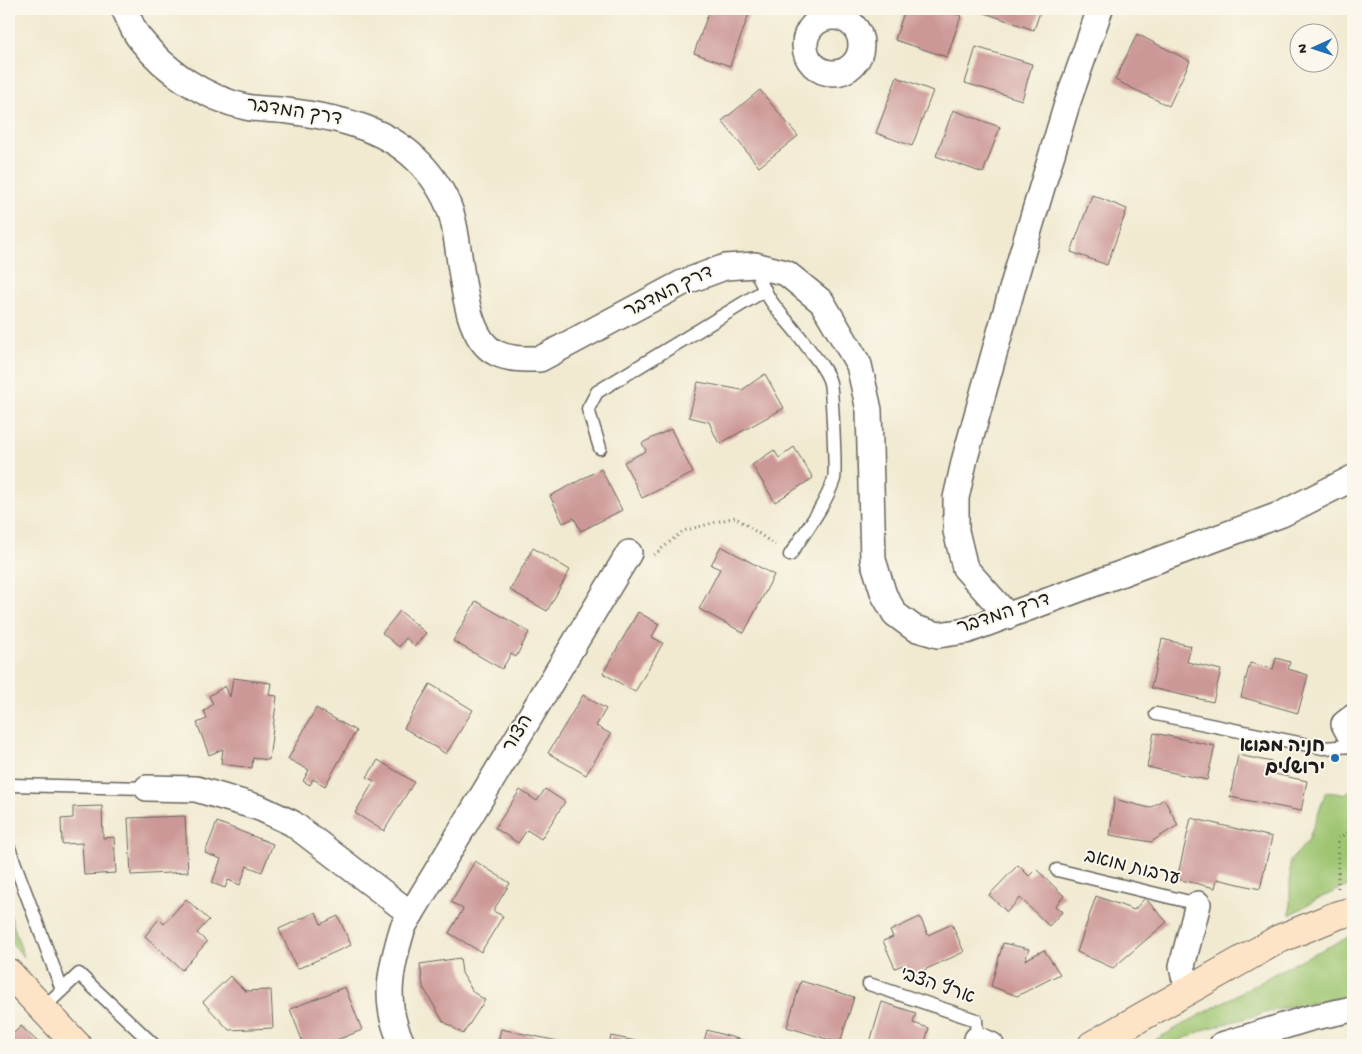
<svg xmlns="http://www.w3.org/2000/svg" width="1362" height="1054" font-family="'Gochi Hand','Playpen Sans Hebrew',sans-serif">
<rect width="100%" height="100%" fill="#fbf7ec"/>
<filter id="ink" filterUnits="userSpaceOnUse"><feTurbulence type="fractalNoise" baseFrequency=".02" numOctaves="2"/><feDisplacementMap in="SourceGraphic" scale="10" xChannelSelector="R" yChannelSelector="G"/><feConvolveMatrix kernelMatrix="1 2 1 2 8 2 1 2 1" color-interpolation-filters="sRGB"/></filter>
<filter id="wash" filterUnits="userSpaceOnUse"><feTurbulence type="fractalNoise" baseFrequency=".0096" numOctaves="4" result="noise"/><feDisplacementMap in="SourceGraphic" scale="20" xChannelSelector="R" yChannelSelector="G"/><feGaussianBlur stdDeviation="1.12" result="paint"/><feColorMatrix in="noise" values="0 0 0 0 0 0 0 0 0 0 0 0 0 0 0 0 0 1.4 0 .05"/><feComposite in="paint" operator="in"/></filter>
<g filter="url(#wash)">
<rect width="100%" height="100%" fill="#f1ead1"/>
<g fill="#9ec571" stroke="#5d7046">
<polygon points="1353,789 1353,884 1317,899 1290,915 1290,861 1308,841 1326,792 1344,794"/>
<polygon points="9,912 24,957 9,940"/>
<polygon points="1353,935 1353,995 1283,1008 1206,1029 1169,1045 1146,1045 1288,966"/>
</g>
<g id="blocks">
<g fill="#cc9897">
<polygon points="710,9 750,11 730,66 694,53"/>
<polygon points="905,9 941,9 961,16 947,57 895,40"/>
<polygon points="983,9 1041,9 1034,30 982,12"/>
<polygon points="1137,34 1190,61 1169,106 1115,80"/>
<polygon points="976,47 1032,64 1022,100 965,83"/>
<polygon points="897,77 933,91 912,146 876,133"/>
<polygon points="760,90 798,136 759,167 722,121"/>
<polygon points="953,110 1000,127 983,173 936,156"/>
<polygon points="9,145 13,146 10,171 9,171"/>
<polygon points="1092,195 1127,209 1107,265 1071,252"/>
<polygon points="765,374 784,408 719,444 709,422 689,417 698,382 742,390"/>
<polygon points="671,429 693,473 642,498 624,462 646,451 642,443"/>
<polygon points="794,447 813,478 775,502 752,465 774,450 779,458"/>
<polygon points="601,469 622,510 581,531 574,518 563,523 550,496"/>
<polygon points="721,546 774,575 744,633 699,609 720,569 711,565"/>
<polygon points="533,548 570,570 547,611 510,590"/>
<polygon points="476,601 529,632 516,657 511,654 502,669 453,641"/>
<polygon points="400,611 426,633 415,646 406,638 399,647 382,633"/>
<polygon points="638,612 659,624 652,637 663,643 635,692 603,673"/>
<polygon points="1162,639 1191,646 1187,662 1221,670 1213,702 1151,688"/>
<polygon points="1276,658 1290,662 1288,669 1308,675 1298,713 1241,697 1250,663 1273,669"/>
<polygon points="233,678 271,683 269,695 277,696 269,760 253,758 252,768 221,764 223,749 209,755 197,723 207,719 204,711 213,704 209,696 225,686 230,697"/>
<polygon points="430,684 473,710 446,754 404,728"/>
<polygon points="583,695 606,709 596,726 611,734 586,775 548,753"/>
<polygon points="316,708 356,731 325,786 313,779 310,785 303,781 309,770 288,759"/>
<polygon points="1154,733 1215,746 1207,780 1147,767"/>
<polygon points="1238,755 1272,762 1270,773 1307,781 1301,811 1230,797"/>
<polygon points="378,760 414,782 384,831 355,813 374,781 367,777"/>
<polygon points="545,789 565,802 541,839 527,830 518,843 495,828 520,790 537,801"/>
<polygon points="1114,799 1150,808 1164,799 1178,825 1151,842 1110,835"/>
<polygon points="102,806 103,838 114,837 116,873 84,875 82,843 62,844 61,819 73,818 73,807"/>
<polygon points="185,816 188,872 131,875 128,818"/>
<polygon points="1191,818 1272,837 1260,889 1217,879 1215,888 1177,879"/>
<polygon points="217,822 273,844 262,872 247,866 240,885 228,880 225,888 212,883 221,859 205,853"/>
<polygon points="475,861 510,883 493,911 503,916 481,952 449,933 463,909 451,902"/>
<polygon points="1018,865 1029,876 1036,869 1064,896 1055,906 1062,912 1049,926 1020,898 1007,912 989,895"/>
<polygon points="1096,896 1134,910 1145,898 1167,922 1113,968 1077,952"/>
<polygon points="186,899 209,920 197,933 207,942 182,970 145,936 159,919 164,924"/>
<polygon points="316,912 321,924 338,916 351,945 297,969 279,929"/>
<polygon points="920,917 928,935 952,924 964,952 911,976 905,964 895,968 883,941 893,937 890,931"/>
<polygon points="1003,943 1029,949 1025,960 1044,950 1060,974 1017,996 991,986"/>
<polygon points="460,958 462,973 473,992 485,1000 463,1034 443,1021 423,987 420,964"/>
<polygon points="230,976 245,991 271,990 273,1028 229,1030 203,1002"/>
<polygon points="801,981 854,997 840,1043 787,1027"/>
<polygon points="345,987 362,1030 324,1045 304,1045 290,1009"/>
<polygon points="882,1002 916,1013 913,1023 929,1028 924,1045 881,1045 870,1042"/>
<polygon points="21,1026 41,1045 9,1045 9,1038"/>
<polygon points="501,1029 567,1043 566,1045 497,1045"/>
<polygon points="707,1030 759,1045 703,1045"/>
<polygon points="611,1036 651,1044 651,1045 609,1045"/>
</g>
</g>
</g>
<g filter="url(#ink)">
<use href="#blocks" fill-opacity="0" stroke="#67645b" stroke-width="1"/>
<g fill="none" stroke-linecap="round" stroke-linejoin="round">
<g stroke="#67645b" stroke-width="15">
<g id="lane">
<path d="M755 265C766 305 784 314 806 345 814 356 827 370 830 383 832 393 836 472 834 479 825 506 806 530 790 555"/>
<polyline points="600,448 588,409 597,392 765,290"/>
<polyline points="1156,714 1323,748 1353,746"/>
<polyline points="9,785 147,788"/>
<polyline points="9,848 62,990"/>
<polyline points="1057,870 1198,904"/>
<polyline points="869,984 976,1020 977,1039"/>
<polyline points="42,1009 79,974 154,1045"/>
</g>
</g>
<g stroke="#67645b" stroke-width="28">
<g id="street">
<path d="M124 9C129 18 133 31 140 39 166 72 205 98 246 107 259 110 274 109 288 111 333 117 382 126 416 159 431 173 445 194 451 213 463 249 459 335 496 353 510 360 525 359 540 359L682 283 725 267 755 265 786 273 822 302 859 365 869 410 873 560 884 595 895 614 914 628 938 635 966 631 1282 514 1353 478"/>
<circle cx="833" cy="45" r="28"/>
<polyline points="1008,616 965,568 956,531 956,498 965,458 1021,257 1067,104 1100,9"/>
<polyline points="1353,717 1344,724 1353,741"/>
<polyline points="147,788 196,789 260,808 292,823 411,914"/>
<polyline points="1197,986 1184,976 1182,966 1198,904"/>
<polyline points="977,1039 991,1045"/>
<path d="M403 1045C382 1005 390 969 403 927L629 553"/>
<polyline points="1222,1045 1310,1018 1353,1009"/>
</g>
</g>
<g stroke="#67645b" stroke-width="30">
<g id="secondary">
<polyline points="9,973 77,1045"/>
<polyline points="1092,1045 1279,939 1338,915 1353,911"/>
</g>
</g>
<g stroke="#67645b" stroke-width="3" stroke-dasharray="1 4" stroke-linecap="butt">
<polyline points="654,555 683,531 735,517 775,545"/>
<polyline points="1338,888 1338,838 1353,830"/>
</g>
<use href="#lane" stroke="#fff" stroke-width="12"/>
<use href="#street" stroke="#fff" stroke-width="25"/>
<use href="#secondary" stroke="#fee4c6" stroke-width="28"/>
</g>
</g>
<circle fill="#1f6fb2" stroke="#fbf7ec" stroke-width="2" cx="1335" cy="758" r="5"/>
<g text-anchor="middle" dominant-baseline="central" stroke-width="4" stroke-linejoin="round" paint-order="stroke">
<g font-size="19" fill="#1c1c1c" stroke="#fbf7ec">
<text transform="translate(294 113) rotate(9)">דרך המדבר</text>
<text transform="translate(669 293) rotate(-26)">דרך המדבר</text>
<text transform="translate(1004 615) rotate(-18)">דרך המדבר</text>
<text transform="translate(519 734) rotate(-59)">הצור</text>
<text transform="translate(1132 869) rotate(14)">ערבות מואב</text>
<text transform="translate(937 987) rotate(19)">ארץ הצבי</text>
</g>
<g font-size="19" font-weight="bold" fill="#1c1c1c" stroke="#fbf7ec" text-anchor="end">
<text x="1325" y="747">חניה מבוא<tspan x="1325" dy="22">ירושלים</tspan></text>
</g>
</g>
<rect width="1362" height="1054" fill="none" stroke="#fbf7ec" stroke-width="30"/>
<g transform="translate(1314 48) rotate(267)"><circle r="24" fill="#fbf7ec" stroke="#a29f99"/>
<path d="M0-4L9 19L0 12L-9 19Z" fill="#1f6fb2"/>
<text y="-8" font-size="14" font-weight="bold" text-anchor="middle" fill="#1c1c1c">N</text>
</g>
</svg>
